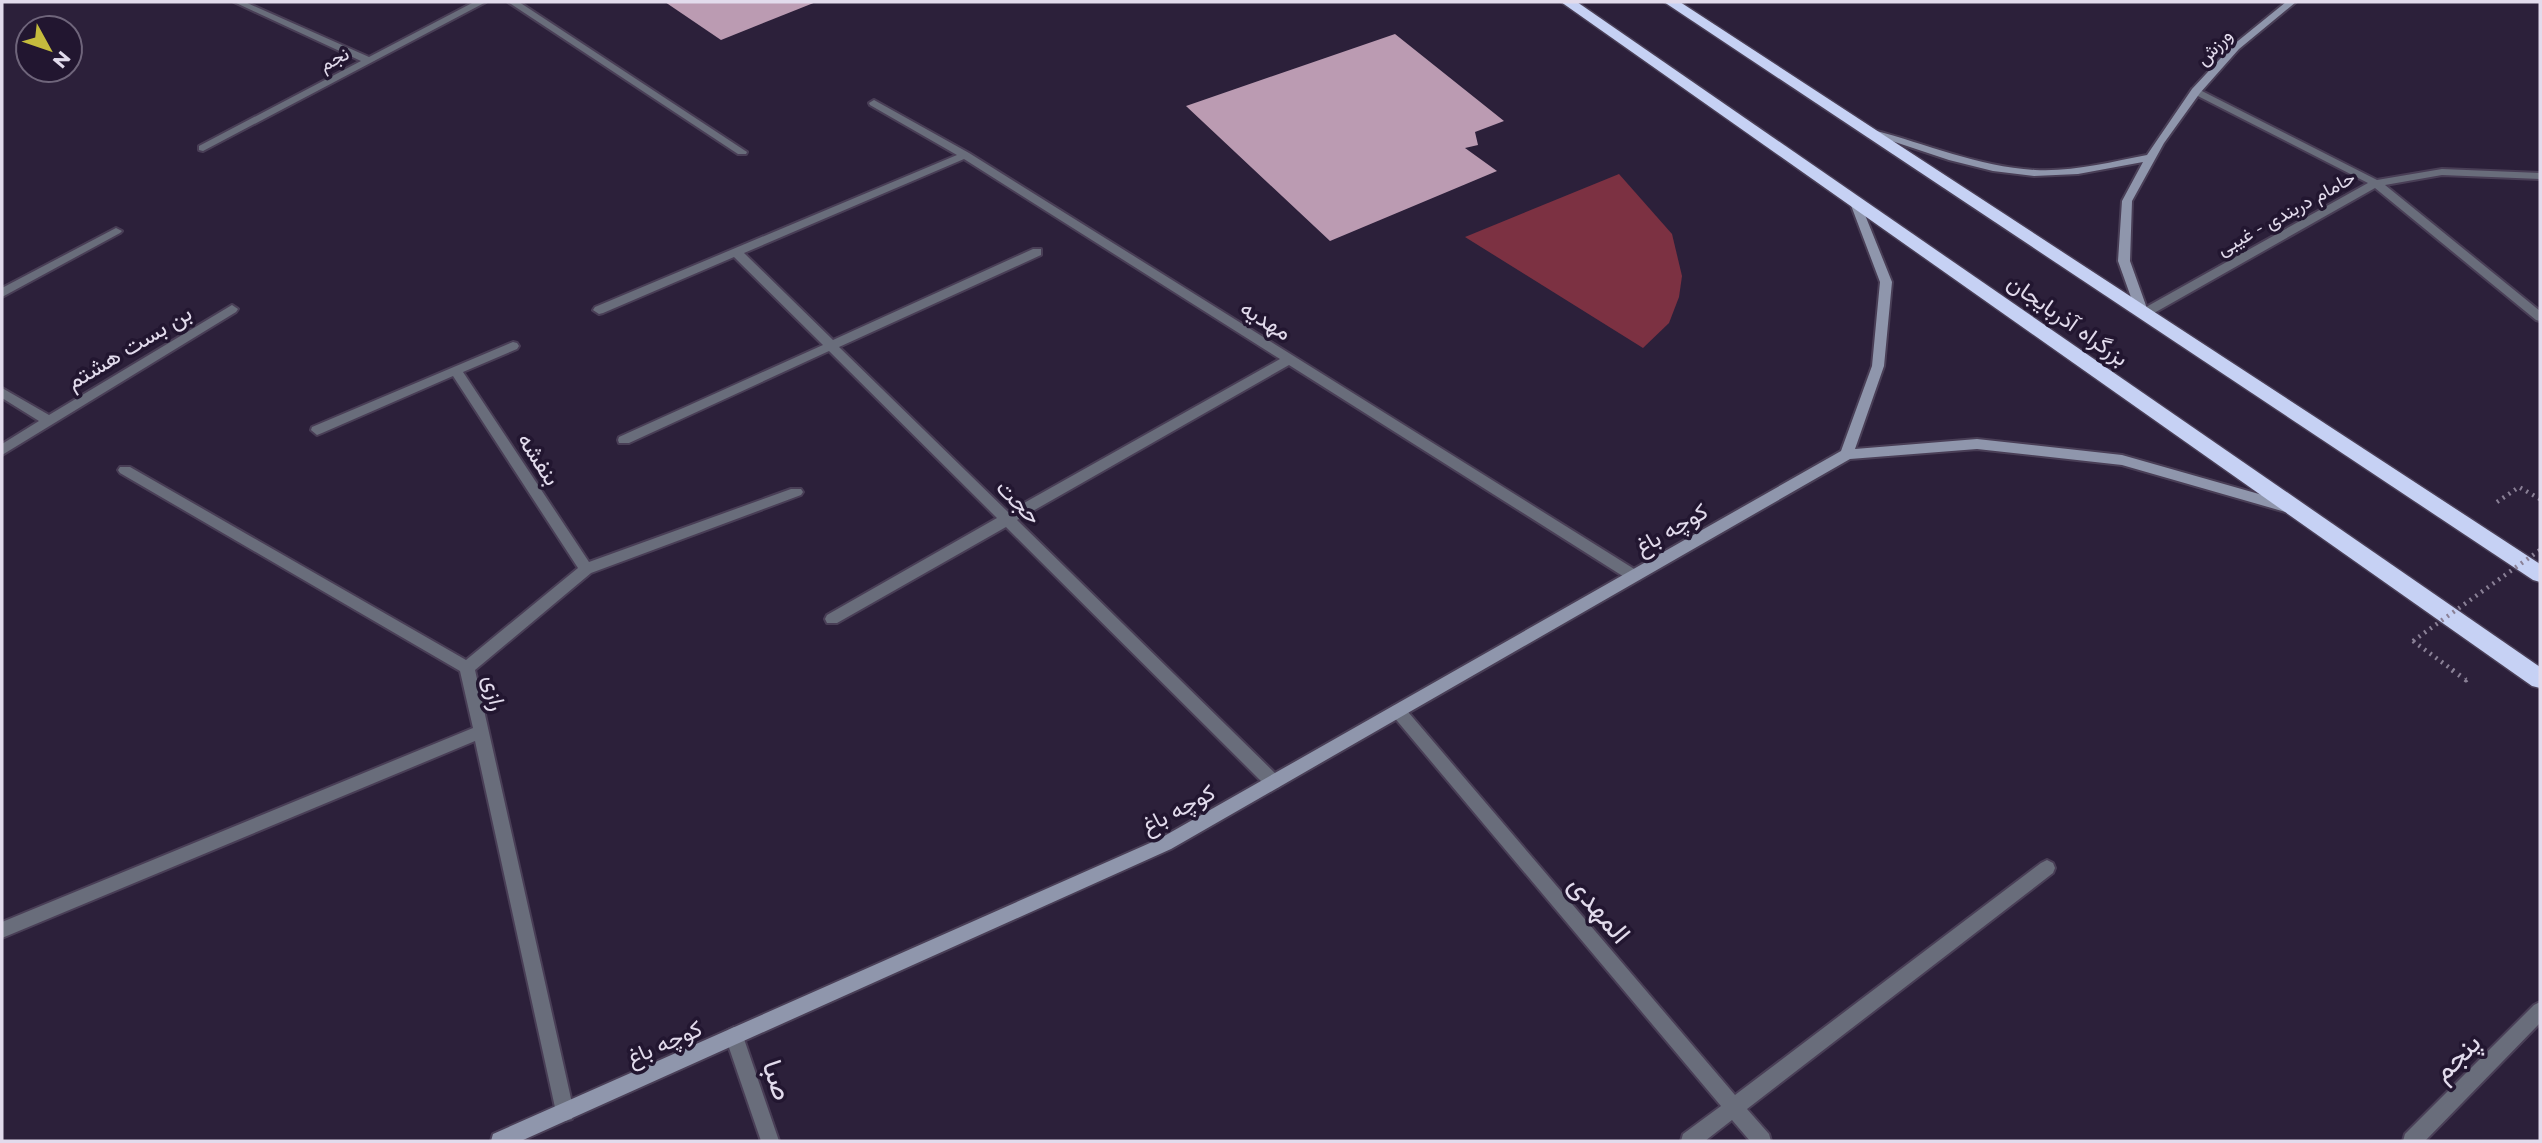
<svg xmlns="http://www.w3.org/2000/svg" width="2542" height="1143" font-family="Montserrat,Vazirmatn,sans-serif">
<rect width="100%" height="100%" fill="#2c203a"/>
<polygon fill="#7c3142" points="1619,174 1672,234 1682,276 1679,297 1669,323 1643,348 1465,237"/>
<g fill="#bb9bb2">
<polygon points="665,2 816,2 721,40"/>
<polygon points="1395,34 1504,121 1475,132 1478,145 1465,148 1497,171 1330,241 1186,106"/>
</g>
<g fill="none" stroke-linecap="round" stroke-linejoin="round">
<g stroke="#493e56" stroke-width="4">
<g id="lane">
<polygon points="508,2 519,2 747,152 746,154 738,154"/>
<polygon points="734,1027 740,1030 743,1036 779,1141 761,1141 725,1036 728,1030"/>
</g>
</g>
<g stroke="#493e56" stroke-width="4">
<g id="street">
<polygon points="234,2 245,2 369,57 474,2 486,2 203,151 199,150 199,146 361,61"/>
<polygon points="2196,88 2377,180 2442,169 2540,173 2540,179 2442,175 2385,185 2540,311 2540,321 2536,320 2375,188 2147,317 2139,317 2139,311 2368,183 2192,93 2192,89"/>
<path d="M874 100 969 153 1639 572 1641 576 1639 580H1629L1289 365 1017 520 1279 777 1281 782 1279 787 1273 789 1267 787 1006 527 837 623H827L825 619 827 615 997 518 829 351 629 443H619L618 440 619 437 823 345 734 257 603 313 599 314 593 310 595 307 957 155 870 105 869 103ZM964 159 1280 359 1008 512 839 347 1041 255V249H1033L833 340 744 253Z"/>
<polygon points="116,228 122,231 120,233 2,297 2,288"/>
<polygon points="232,305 238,309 236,312 2,455 2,444 39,421 2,398 2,388 49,415"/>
<polygon points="513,342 517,343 519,346 517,349 463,372 589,562 791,489 801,489 803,492 801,495 591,573 475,670 574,1112 572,1119 565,1121 558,1119 556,1112 475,741 2,938 2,922 473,728 460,671 120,473 118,470 120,467 130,467 466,660 578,568 453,376 322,433 317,435 311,430 312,427"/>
<polygon points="1398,705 1403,706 1735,1095 2041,863 2047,860 2053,863 2055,868 2053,873 1747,1109 1769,1134 1771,1141 1750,1141 1732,1120 1705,1141 1681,1141 1683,1134 1721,1106 1393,716 1390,711 1393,706"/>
<polygon points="2540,1002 2540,1023 2425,1141 2403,1141 2405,1134 2534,1005"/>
</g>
</g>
<g stroke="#493e56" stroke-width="4">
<g id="secondary">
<path d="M2286 2H2296L2239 49 2200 93 2164 143 2132 201 2130 261 2149 314 2147 317 2143 318 2137 314 2118 261 2122 201 2143 162 2078 174 2034 176 1993 171 1949 160 1868 133 1873 130C1927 144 1979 167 2035 170 2073 172 2110 162 2147 155L2192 89 2233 45Z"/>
<polygon points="1854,197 1859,200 1892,282 1884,366 1855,449 1977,439 2122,455 2294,504 2296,508 2294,512 2289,513 2122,465 1977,449 1850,459 1171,849 521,1141 491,1141 493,1134 1159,839 1841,451 1872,366 1880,282 1849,200"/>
</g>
</g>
<g stroke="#493e56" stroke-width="3">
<g id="highway">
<polygon points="1561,2 1577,2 2540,667 2540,688 2532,686"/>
<polygon points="1664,2 1680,2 2540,564 2540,582 2533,580"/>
</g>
</g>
<g stroke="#8a8096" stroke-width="4.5" stroke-dasharray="2 5" stroke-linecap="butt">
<polyline points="2497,502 2519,487 2540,499"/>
<polyline points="2413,641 2454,671"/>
</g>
<polyline stroke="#8a8096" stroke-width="5" stroke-dasharray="2 6" stroke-linecap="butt" points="2452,670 2466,680 2470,676"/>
<use href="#lane" fill="#696d7b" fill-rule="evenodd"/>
<use href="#street" fill="#696d7b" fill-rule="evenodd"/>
<use href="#secondary" fill="#8f96ac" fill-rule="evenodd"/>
<use href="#highway" fill="#c6d1f4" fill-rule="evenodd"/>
<polyline stroke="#8a8096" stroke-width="4.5" stroke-dasharray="2 5" stroke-linecap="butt" points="2413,641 2540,550"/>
</g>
<g text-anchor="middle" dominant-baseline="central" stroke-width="7" stroke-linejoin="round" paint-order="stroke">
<g font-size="19" fill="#e2dbec" stroke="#221630">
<text transform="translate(2214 47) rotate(-46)">ورزش</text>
<text transform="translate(334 59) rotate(-28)">نجم</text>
<text transform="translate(2286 213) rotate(-29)">حامام دربندی - غیبی</text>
</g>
<g font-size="23" fill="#e2dbec" stroke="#221630">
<text transform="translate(1266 320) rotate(32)">مهدیه</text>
<text transform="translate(2068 320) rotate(35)">بزرگراه آذربایجان</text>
<text transform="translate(129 347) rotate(-31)">بن بست هشتم</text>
<text transform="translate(539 459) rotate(57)">بنفشه</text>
<text transform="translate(1019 502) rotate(45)">حجت</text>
<text transform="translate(1671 529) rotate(-30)">کوچه باغ</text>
<text transform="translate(495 693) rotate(78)">رازی</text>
<text transform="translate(1178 809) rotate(-28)">کوچه باغ</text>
<text transform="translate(664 1043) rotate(-24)">کوچه باغ</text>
</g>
<g font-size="28" fill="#e2dbec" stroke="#221630">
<text transform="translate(1600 909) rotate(50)">المهدی</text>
<text transform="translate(2456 1057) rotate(-45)">پنجم</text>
<text transform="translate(778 1080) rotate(71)">صبا</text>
</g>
</g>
<rect width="2542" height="1143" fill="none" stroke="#e2dbec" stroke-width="7"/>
<g transform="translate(49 49) rotate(130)"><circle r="33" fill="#221630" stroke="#6f657b" stroke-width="2"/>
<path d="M0-5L12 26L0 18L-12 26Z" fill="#c5bc3d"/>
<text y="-10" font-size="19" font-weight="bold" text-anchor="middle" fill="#e2dbec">N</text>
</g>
</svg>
